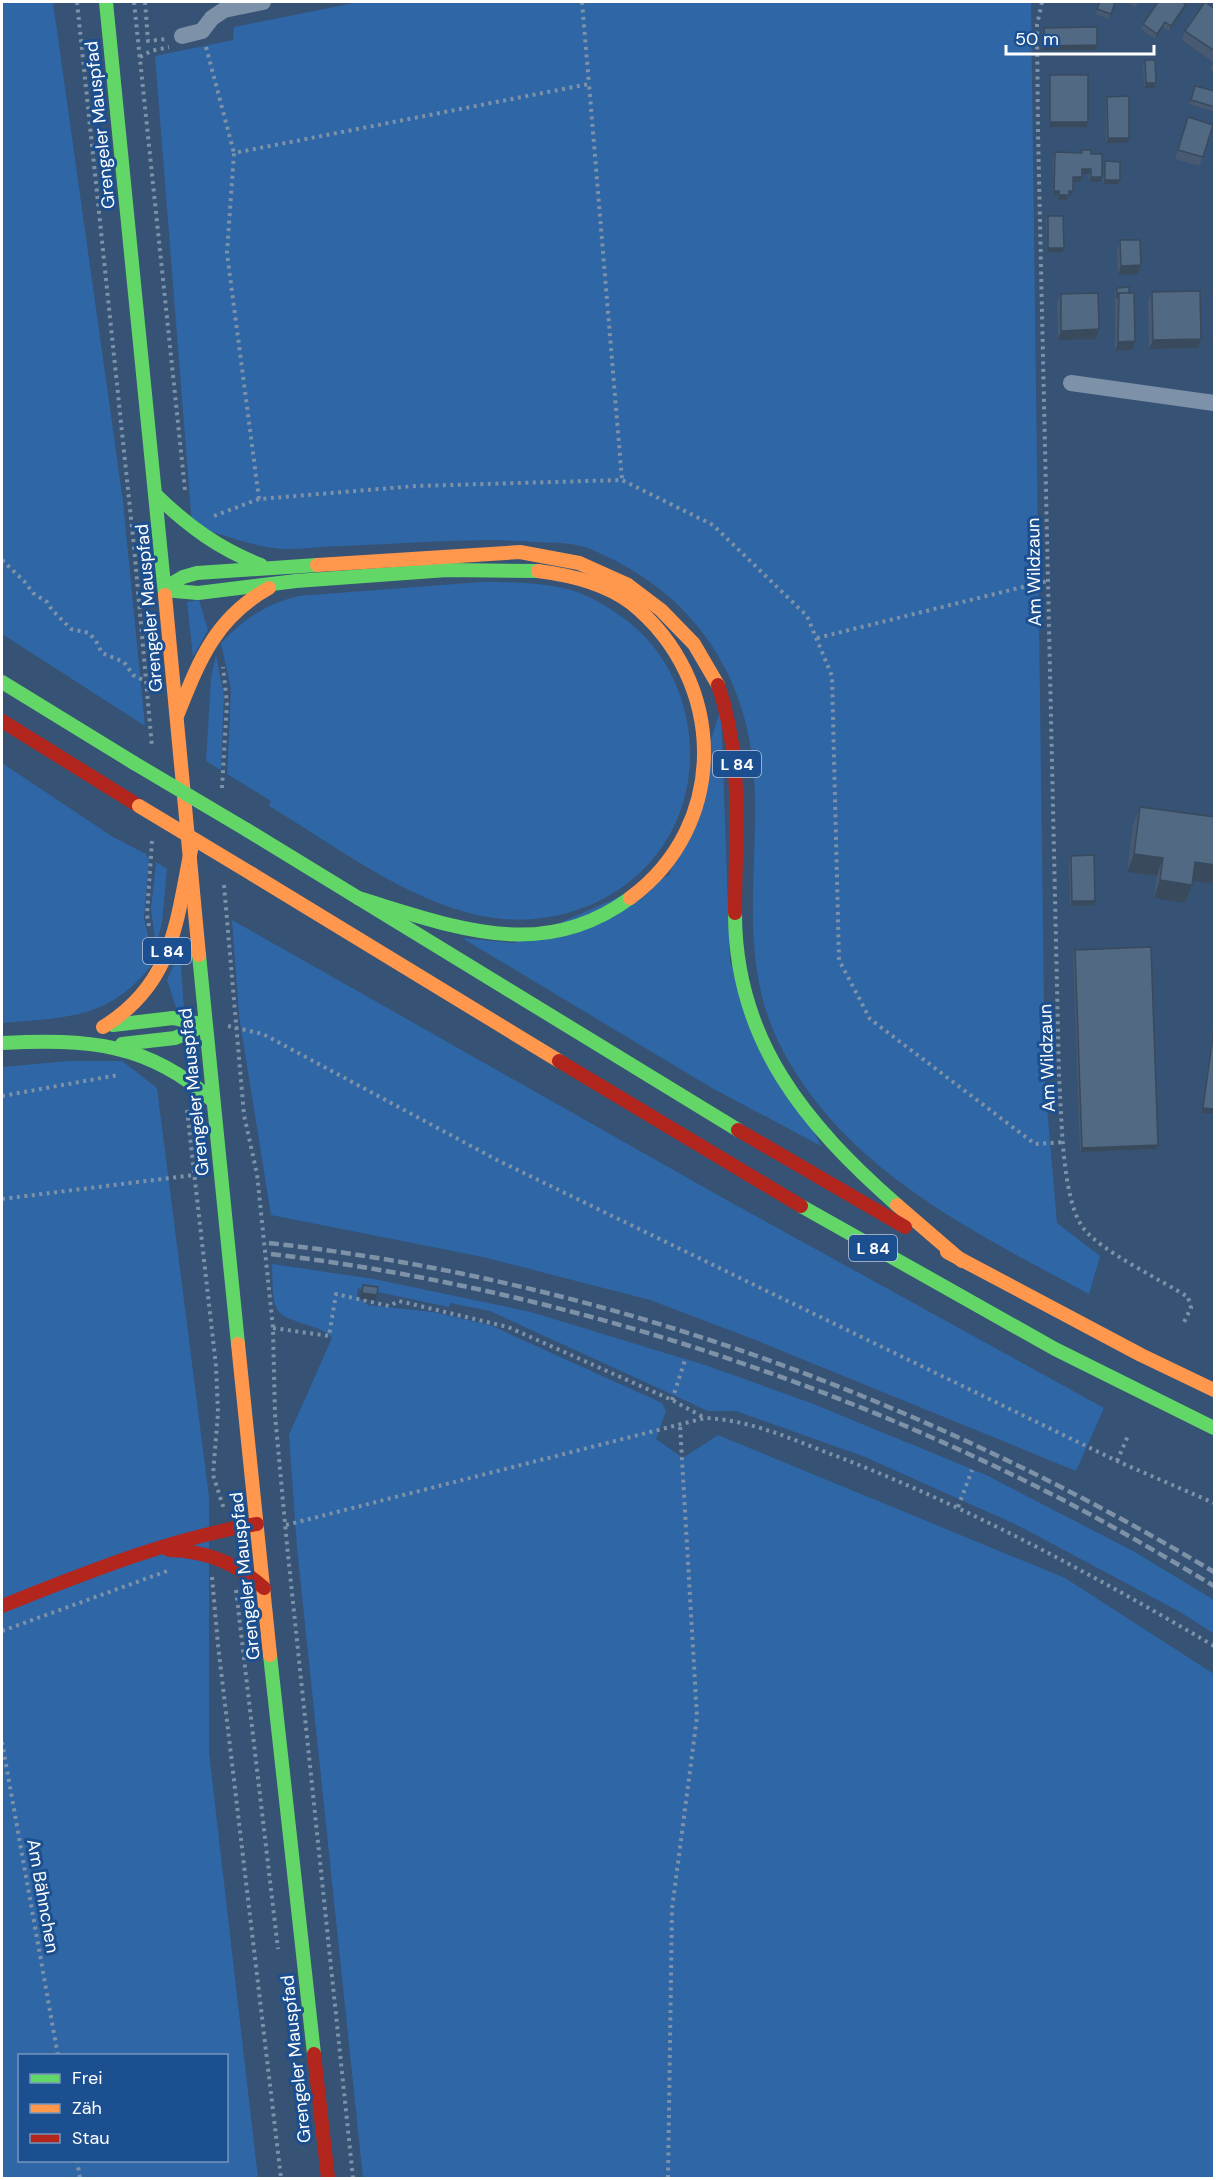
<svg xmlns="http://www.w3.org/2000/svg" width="1216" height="2180" font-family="'DM Sans',sans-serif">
<rect width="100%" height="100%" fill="#365274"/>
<g fill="#2f66a5" fill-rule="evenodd">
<polygon points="2,2 53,2 123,501 145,726 2,634"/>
<path d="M359 2H1031L1045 1084 1057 1223 1100 1256 1089 1294C972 1231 839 1167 778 1041 737 955 760 866 754 776 747 669 688 589 590 549 574 542 552 543 535 542 471 537 405 544 342 546 320 546 294 551 273 548 246 544 218 533 192 526L155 56 233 40 234 27Z"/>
<path d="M481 582C511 582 541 582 571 590 591 596 609 607 626 620 697 673 712 785 656 855 615 907 546 929 482 916 407 901 334 845 269 806L271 801 227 774 231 689 221 643C246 618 264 605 298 596Z"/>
<polygon points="199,600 208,630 193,657 187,602"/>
<polygon points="216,655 224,695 221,770 206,761 211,678"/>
<polygon points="721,708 730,962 821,1146 712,1088 462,938 514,943 669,875"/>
<path d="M2 763 113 837 146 854 149 859 144 918 154 962C110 1020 68 1017 2 1023Z"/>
<polygon points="156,862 167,869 162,923 156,946 151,909"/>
<polygon points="232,920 723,1198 1104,1408 1076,1471 753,1339 650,1300 483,1257 271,1215 239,1016"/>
<polygon points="180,953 184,1009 177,1010 167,980"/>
<path d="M69 1061H122L157 1088 209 1497V1752L258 2178H2V1067ZM20 2056H226V2160H20Z"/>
<path d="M272 1264 374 1279 531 1312 708 1366 811 1403 986 1475 1133 1551 1214 1600V1634L1182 1613 1017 1525 865 1457 736 1411H708L490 1311 450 1303 449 1307 358 1288 357 1297 368 1305 433 1312 490 1325 662 1403 666 1411 656 1439 683 1458 718 1435 1065 1578 1214 1674V2178H363L297 1548 289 1435 332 1338C319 1322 282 1324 276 1307 271 1295 273 1277 272 1264Z"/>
</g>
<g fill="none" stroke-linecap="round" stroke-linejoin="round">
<g stroke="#7d92a8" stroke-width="4" stroke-dasharray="3 4.5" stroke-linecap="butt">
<polyline points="77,2 134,547 152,747"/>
<polyline points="134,2 185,490"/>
<polyline points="145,2 148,41 167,39"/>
<polyline points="582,2 589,84"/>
<path d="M1042 2 1037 25 1038 132 1059 1077C1062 1115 1061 1200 1084 1229 1101 1251 1161 1280 1188 1297L1191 1308 1183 1324"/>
<polyline points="206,47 234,153"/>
<polyline points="140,57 151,51 169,47"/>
<polyline points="259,499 227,253 234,153 589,84 622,480"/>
<polyline points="214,516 259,499 416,486 622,480 713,525 807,616 832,676 839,960 870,1019 1035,1144 1064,1142"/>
<polyline points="2,560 24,581 33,593 47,602 52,610 71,629 89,633 96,641 102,653 124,662 133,675 145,681"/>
<polyline points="817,638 1047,581"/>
<polyline points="222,788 227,703 223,667"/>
<polyline points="224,885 244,1115 257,1174 273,1328 275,1415 287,1545 353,2178"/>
<polyline points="149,926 147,915 152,841"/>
<polyline points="228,1026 263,1034 497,1160 1117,1461 1214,1503"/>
<polyline points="2,1096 118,1075"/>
<polyline points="187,1110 216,1366 218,1413 213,1475 224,1509"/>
<polyline points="2,1199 194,1175"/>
<polyline points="273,1328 329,1336 336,1294 389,1306 399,1301 508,1327 672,1400 705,1418"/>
<polyline points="672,1400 685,1360"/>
<polyline points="1117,1461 1128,1436"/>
<polyline points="958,1507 972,1470"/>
<path d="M286 1525 705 1418C752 1420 793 1440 836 1456 969 1507 1092 1574 1214 1646"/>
<polyline points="212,1577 218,1645 281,2178"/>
<polyline points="236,1590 278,1949"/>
<polyline points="2,1631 167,1571"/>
<polyline points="2,1742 58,2056"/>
<polyline points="77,2160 80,2178"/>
<polyline points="668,2178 672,1909 697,1717 680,1425"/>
</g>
<g stroke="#7d92a8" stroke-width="16">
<polyline points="182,36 202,31 212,18 224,10 263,2"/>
<polyline points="1071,383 1214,403"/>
</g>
<g stroke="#63d668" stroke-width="14">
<polyline points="106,2 165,595"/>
<path d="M156 495C188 526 219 549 261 565"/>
<polyline points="317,565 197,573 183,577 166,587 175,591 198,593 296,581 447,570 538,571"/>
<polyline points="2,682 134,763"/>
<polyline points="247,830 738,1130"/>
<path d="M358 898C452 926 541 964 630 898"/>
<path d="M735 913C735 1041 806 1125 897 1205"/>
<polyline points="199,955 238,1344"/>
<polyline points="113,1025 173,1018 205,1025"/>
<path d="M2 1043C87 1039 148 1042 213 1101"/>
<polyline points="122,1044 175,1038 205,1025"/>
<polyline points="801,1206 1055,1349 1214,1428"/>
<polyline points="270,1655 314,2054"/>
</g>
<g stroke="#ff974d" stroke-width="14">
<polyline points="317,565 520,552 579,563 628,585 661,610 694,644 718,685"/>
<path d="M538 571C570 575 605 583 631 603 727 680 730 825 630 898"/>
<polyline points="165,595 199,955"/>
<path d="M177 716C199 661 215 618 269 588"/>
<polyline points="252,874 559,1061"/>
<path d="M103 1027C173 984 176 924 191 850"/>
<polyline points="897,1205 962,1261"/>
<polyline points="947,1252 1141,1355 1214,1390"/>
<polyline points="238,1344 270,1655"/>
</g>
<g stroke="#b3261e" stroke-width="14">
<path d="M718 685C744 760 735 835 735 913"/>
<polyline points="2,721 139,806"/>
<polyline points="559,1061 801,1206"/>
<polyline points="738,1130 905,1227"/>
<path d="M169 1550C207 1551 236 1563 264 1588"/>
<path d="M2 1606C86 1573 168 1539 257 1524"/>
<polyline points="314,2054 328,2178"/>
</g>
<g stroke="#7e92a7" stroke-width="4.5" stroke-dasharray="10 4.5" stroke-linecap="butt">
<path d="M269 1243C603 1280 927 1400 1214 1572"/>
<path d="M271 1254C527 1285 783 1363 1015 1476 1084 1509 1149 1547 1214 1586"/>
</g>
<polyline stroke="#63d668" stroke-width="14" points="134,763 247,830"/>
<polyline stroke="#ff974d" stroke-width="14" points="139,806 252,874"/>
</g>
<g fill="#475a72">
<polygon points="1100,2 1115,2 1109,19 1096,14"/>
<polygon points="1128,2 1139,2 1135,7"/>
<polygon points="1184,9 1169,31 1163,27 1155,39 1141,29 1143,24"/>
<polygon points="1215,9 1215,73 1210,70 1213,62 1182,40 1185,31"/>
<polygon points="1044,28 1097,45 1095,50 1042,50 1042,33"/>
<polygon points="1145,60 1156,83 1154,88 1144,88 1143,65"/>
<polygon points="1050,75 1087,127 1049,127 1049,79"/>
<polygon points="1195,86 1215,91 1215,112 1189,104"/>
<polygon points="1107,97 1128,143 1106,143 1106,101"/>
<polygon points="1185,127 1203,157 1199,166 1175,159"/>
<polygon points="1082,150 1091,154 1100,182 1089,182 1089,174 1082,174 1080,182 1073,182 1073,191 1071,195 1068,195 1067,200 1058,200 1058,195 1053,195 1053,157 1055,152 1081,153"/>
<polygon points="1105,161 1118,184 1103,184 1104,166"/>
<polygon points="1048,216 1062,252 1047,253 1046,221"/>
<polygon points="1120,240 1141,265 1138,274 1118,275 1117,249"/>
<polygon points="1215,241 1215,284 1214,244"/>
<polygon points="1117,288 1132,350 1115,351 1115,292"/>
<polygon points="1152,292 1201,339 1198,348 1149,349 1148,301"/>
<polygon points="1061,294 1099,329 1096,339 1058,340 1057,303"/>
<polygon points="1140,807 1192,881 1185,903 1154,898 1157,876 1127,872 1133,825"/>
<polygon points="1071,856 1095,901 1094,905 1070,906 1069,860"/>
<polygon points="1075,950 1156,1149 1080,1152 1073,954"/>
<polygon points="1215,1012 1215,1114 1202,1113"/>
</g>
<g fill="#394a5c">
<polygon points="1186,4 1184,9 1169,31 1171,26"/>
<polygon points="1165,22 1163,27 1155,39 1157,34"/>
<polygon points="1097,45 1095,50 1042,50 1044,46"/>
<polygon points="1146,83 1156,83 1154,88 1144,88"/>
<polygon points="1050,122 1088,122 1087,127 1049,127"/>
<polygon points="1108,138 1129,138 1128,143 1106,143"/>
<polygon points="1082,169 1091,169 1089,174 1081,174"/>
<polygon points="1073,177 1082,177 1080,182 1072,182"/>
<polygon points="1091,177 1102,177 1100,182 1089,182"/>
<polygon points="1105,180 1120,180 1118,184 1103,184"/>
<polygon points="1054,191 1059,191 1058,195 1053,195"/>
<polygon points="1069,191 1073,191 1071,195 1068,195 1067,200 1058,200 1059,195"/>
<polygon points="1048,248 1064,248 1062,252 1047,253"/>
<polygon points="1141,265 1138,274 1118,275 1121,266"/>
<polygon points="1099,329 1096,339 1058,340 1061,331"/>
<polygon points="1201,339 1198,348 1149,349 1153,340"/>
<polygon points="1135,341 1132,350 1115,351 1118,342"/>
<polygon points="1134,854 1163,858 1157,876 1127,872"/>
<polygon points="1195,862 1215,865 1215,884 1188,880"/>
<polygon points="1160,880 1192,885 1185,903 1154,898"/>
<polygon points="1072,901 1095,901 1094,905 1070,906"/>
<polygon points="1203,1108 1215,1109 1215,1114 1202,1113"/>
<polygon points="1158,1145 1156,1149 1080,1152 1082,1148"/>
<polygon points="362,1293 377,1295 375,1300 360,1298"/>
</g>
<g fill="#526984" stroke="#394a5c" stroke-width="1.5">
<polygon points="1100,2 1115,2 1111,14 1097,9"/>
<polygon points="1158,2 1182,2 1186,4 1171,26 1165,22 1157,34 1143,24"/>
<polygon points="1205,2 1215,9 1215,51 1185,31"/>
<polygon points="1097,27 1097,45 1044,46 1044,28"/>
<polygon points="1145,60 1155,60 1156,83 1146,83"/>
<rect x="1050" y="75" width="38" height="47"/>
<polygon points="1195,86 1215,91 1215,107 1191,100"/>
<polygon points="1129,96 1129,138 1108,138 1107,97"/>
<polygon points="1188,117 1213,125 1203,157 1178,150"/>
<polygon points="1082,150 1091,150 1091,154 1102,154 1102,177 1091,177 1091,169 1082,169 1082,177 1073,177 1073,191 1069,191 1069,195 1059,195 1059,191 1054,191 1055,152 1082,153"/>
<polygon points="1105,161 1120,162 1120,180 1105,180"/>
<polygon points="1048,216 1063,216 1064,248 1048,248"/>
<polygon points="1120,240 1140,240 1141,265 1121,266"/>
<polygon points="1129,287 1129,293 1119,293 1117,298 1117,288"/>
<polygon points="1200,291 1201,339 1153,340 1152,292"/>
<polygon points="1098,293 1099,329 1061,331 1061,294"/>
<polygon points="1119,293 1134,293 1135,341 1118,342"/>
<polygon points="1140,807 1215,817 1215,865 1195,862 1192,885 1160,880 1163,858 1134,854"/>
<polygon points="1094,855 1095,901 1072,901 1071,856"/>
<polygon points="1151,947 1158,1145 1082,1148 1075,950"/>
<polygon points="1215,1021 1215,1109 1203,1108"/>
<polygon points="363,1285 378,1287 377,1295 362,1293"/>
</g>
<g text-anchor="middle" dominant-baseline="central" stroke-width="6" stroke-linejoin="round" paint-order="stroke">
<g fill="#1b4f8f" stroke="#bbcadd" stroke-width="1.5">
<rect x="713" y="751" width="48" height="26" rx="4.5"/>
<rect x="143" y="938" width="48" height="26" rx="4.5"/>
<rect x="849" y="1235" width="48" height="26" rx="4.5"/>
</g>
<g font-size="16" font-weight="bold" fill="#fff">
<text x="737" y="764">L 84</text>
<text x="167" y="951">L 84</text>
<text x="873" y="1248">L 84</text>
</g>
<g font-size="18" fill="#fff" stroke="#1b4f8f">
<text transform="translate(100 125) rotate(-96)">Grengeler Mauspfad</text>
<text transform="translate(1034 572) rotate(-91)">Am Wildzaun</text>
<text transform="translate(149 608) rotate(-95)">Grengeler Mauspfad</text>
<text transform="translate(1047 1058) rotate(-92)">Am Wildzaun</text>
<text transform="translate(194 1092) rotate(-96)">Grengeler Mauspfad</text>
<text transform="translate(245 1576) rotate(-96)">Grengeler Mauspfad</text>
<text transform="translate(43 1896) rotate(80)">Am Bähnchen</text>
<text transform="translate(296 2059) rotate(-96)">Grengeler Mauspfad</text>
</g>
</g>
<rect width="1216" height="2180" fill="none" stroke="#ffffff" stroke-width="6"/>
<rect x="18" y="2054" width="210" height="108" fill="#1b4f8f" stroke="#7695bc" stroke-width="1.5"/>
<rect x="30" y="2074" width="30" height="9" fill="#63d668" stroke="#7695bc" stroke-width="1.5"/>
<text x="72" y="2084" font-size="18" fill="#ffffff">Frei</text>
<rect x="30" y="2104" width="30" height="9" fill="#ff974d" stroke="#7695bc" stroke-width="1.5"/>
<text x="72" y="2114" font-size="18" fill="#ffffff">Zäh</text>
<rect x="30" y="2134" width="30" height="9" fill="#b3261e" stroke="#7695bc" stroke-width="1.5"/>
<text x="72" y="2144" font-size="18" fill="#ffffff">Stau</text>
<path d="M1006 45v9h148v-9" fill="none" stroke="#ffffff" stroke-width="3"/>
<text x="1015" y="45" font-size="18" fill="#ffffff" stroke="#1b4f8f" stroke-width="4.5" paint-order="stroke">50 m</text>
</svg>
